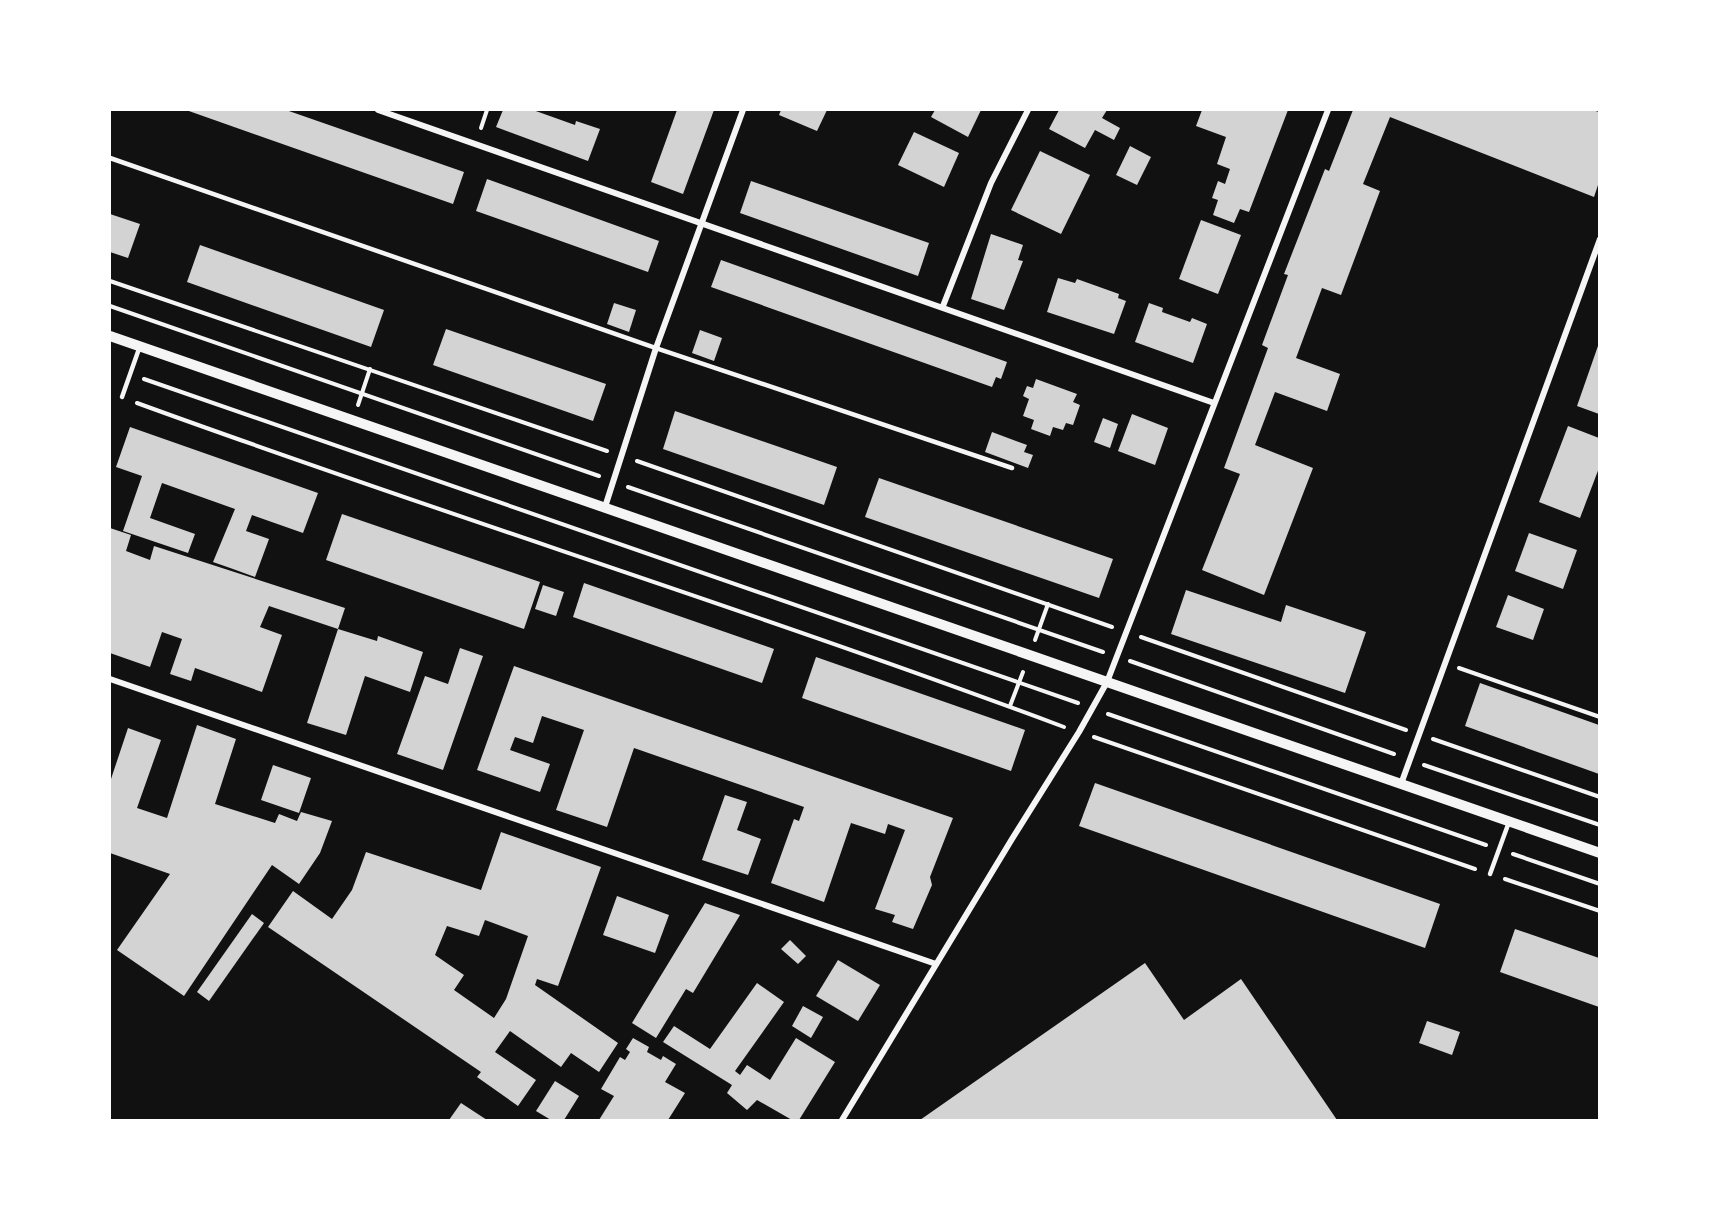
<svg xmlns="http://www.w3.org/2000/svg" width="1709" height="1230" font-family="'Space Grotesk',sans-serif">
<rect width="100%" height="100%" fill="#111"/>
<g fill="#d3d3d3" fill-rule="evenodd">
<polygon points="186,110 286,110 464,172 453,204"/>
<polygon points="503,110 533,110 575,125 576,121 600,129 588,161 496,127"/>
<polygon points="677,110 714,110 683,194 651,182"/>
<polygon points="781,110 827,110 817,131 779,115"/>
<polygon points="935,110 981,110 968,137 931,117"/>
<polygon points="1059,110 1107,110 1102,118 1120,128 1114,140 1095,130 1085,148 1049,129"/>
<polygon points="1202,110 1288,110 1249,212 1240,209 1234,223 1213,215 1218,200 1212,198 1218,181 1225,184 1230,169 1217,164 1226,137 1196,126"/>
<polygon points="1353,110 1592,110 1599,112 1599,182 1594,197 1390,117 1363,184 1380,191 1341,295 1322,288 1296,358 1340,374 1327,411 1275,392 1255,445 1313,468 1264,595 1202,570 1240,474 1224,468 1268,348 1262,345 1288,275 1284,274 1325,169 1329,171"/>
<polygon points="914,132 959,153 944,187 898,165"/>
<polygon points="1130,146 1151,157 1137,185 1116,175"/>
<polygon points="1040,151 1090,175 1061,234 1011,210"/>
<polygon points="487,179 659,241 648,272 476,211"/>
<polygon points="751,181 929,243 918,276 740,213"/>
<polygon points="110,214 140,224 128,258 110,252"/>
<polygon points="1201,220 1241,235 1218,294 1179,279"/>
<polygon points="991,234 1023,245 1018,260 1023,261 1004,310 971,299"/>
<polygon points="200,245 384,310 371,347 187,282"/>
<polygon points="721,260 1007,362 1001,379 996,377 992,387 711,287"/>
<polygon points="1058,278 1075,283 1077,279 1119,294 1118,298 1126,301 1114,334 1047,312"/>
<polygon points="614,303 636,310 629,332 607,324"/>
<polygon points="1149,303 1163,308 1162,312 1190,322 1192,318 1207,324 1193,363 1135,342"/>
<polygon points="446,329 606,384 593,421 433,365"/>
<polygon points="700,330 722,338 714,361 692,353"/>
<polygon points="1599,343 1599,414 1577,406"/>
<polygon points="1036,379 1077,394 1073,402 1080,405 1073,425 1066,423 1063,430 1053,427 1050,436 1031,429 1034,420 1023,416 1029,399 1023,396 1027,386 1033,388"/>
<polygon points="675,411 837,467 824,505 663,449"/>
<polygon points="1132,414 1168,428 1155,465 1118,451"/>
<polygon points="1103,418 1118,424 1110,448 1094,442"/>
<polygon points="1568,426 1599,438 1599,468 1580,518 1539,502"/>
<polygon points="130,427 318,493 303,533 252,515 246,531 269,539 255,577 233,569 213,562 235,509 162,483 150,518 195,534 188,553 123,531 142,476 116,467"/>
<polygon points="992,432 1027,445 1024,452 1033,455 1028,468 985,452"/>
<polygon points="879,478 1113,559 1099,598 865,517"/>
<polygon points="342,514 540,582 524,629 326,560"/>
<polygon points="110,528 131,535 126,551 150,560 154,546 345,608 338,629 269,606 260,627 282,635 262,692 195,668 191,681 170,674 182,639 162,632 150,667 110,653"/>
<polygon points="1529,533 1577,550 1563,589 1515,571"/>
<polygon points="584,583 774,649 762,683 573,617"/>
<polygon points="543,585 564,592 556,616 535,609"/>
<polygon points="1186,590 1281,622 1286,605 1366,632 1345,693 1171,634"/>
<polygon points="1508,595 1544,609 1533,640 1496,627"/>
<polygon points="338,629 377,641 378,636 423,652 410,692 365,676 346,735 307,723"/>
<polygon points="460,648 483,656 443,770 397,754 425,676 448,684"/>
<polygon points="816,657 1025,730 1011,771 802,698"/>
<polygon points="514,666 953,818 930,877 932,885 913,929 892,922 895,915 875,909 905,830 888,824 885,834 851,823 824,902 771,883 794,819 799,821 804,807 634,748 607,827 556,810 584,730 542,716 533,743 515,737 510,750 550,764 540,792 477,770"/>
<polygon points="1480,683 1599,725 1599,774 1465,726"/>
<polygon points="197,725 236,739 215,804 275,823 279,814 297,821 301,812 332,821 320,853 299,884 272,865 184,996 117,950 170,874 110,853 110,782 128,728 161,740 137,808 167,818"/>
<polygon points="273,765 311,778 299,813 261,800"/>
<polygon points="1095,783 1440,904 1425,948 1079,826"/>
<polygon points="725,795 747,802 737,830 761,839 748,875 702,860"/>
<path d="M501 832 601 867 558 986 537 979 535 985 618 1043 599 1072 571 1053 561 1067 510 1031 495 1052 536 1080 518 1106 477 1077 481 1072 268 927 293 891 332 919 352 890 366 852 481 890ZM485 920 528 936 506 999 494 1018 454 990 464 975 435 955 447 926 479 936Z"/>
<polygon points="617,896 669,915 655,953 603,935"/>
<polygon points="705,903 740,915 693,993 686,989 656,1038 632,1023"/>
<polygon points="252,914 264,923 209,1001 197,992"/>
<polygon points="1515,929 1599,958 1599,1007 1500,972"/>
<polygon points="790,940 806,956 798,964 781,949"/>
<polygon points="838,960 880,985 858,1021 816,996"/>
<polygon points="1145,963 1184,1020 1241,979 1337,1120 920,1120"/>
<polygon points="757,983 784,1002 735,1071 740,1075 747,1065 770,1080 796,1038 835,1062 799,1120 792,1120 757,1100 747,1110 727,1093 732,1085 663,1042 674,1026 710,1049"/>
<polygon points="803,1006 823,1017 811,1038 792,1026"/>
<polygon points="1427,1021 1460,1032 1452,1055 1419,1043"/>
<polygon points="633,1038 649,1047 647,1052 661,1060 663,1056 676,1064 665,1082 685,1093 668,1120 599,1120 614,1096 601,1089 620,1057 625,1060 630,1052 626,1049"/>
<polygon points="555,1081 579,1096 564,1120 551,1120 536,1111"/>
<polygon points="461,1103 487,1120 449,1120"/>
</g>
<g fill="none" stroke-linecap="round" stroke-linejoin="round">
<g stroke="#f5f5f5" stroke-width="4">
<polyline points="481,128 487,110"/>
<polyline points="110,281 607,451"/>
<polyline points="110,306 599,476"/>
<polyline points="144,379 1078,703"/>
<path d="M137 403C444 515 757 612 1064 727"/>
<polyline points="358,405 370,369"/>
<polyline points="637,461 1112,627"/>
<polyline points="628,487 1103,652"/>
<polyline points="1141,637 1406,730"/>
<polyline points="1035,640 1048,604"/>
<polyline points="1130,661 1394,754"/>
<polyline points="1459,668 1600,717"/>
<polyline points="1010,706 1023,672"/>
<polyline points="1108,714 1486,845"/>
<polyline points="1094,737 1475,869"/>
<polyline points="1433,739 1600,797"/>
<polyline points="1424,765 1600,825"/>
<polyline points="1513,854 1600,884"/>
<polyline points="1505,879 1600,911"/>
</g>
<g stroke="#f5f5f5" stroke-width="4.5">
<polyline points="110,158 656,348 1012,468"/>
<polyline points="122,397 140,346"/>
<polyline points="1490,874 1509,822"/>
</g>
<g stroke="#f5f5f5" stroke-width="6">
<polyline points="378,110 1214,403"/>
<polyline points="943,306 991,183 1028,110"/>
<polyline points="605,507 656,348 743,110"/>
<polyline points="110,679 936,964"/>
<polyline points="1401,784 1600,239"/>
<polyline points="842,1120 1012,839 1079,732 1107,682 1328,110"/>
</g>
<polyline stroke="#f5f5f5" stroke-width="10" points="110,336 1600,853"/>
</g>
<rect width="1709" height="1230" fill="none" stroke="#ffffff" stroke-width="222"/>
</svg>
